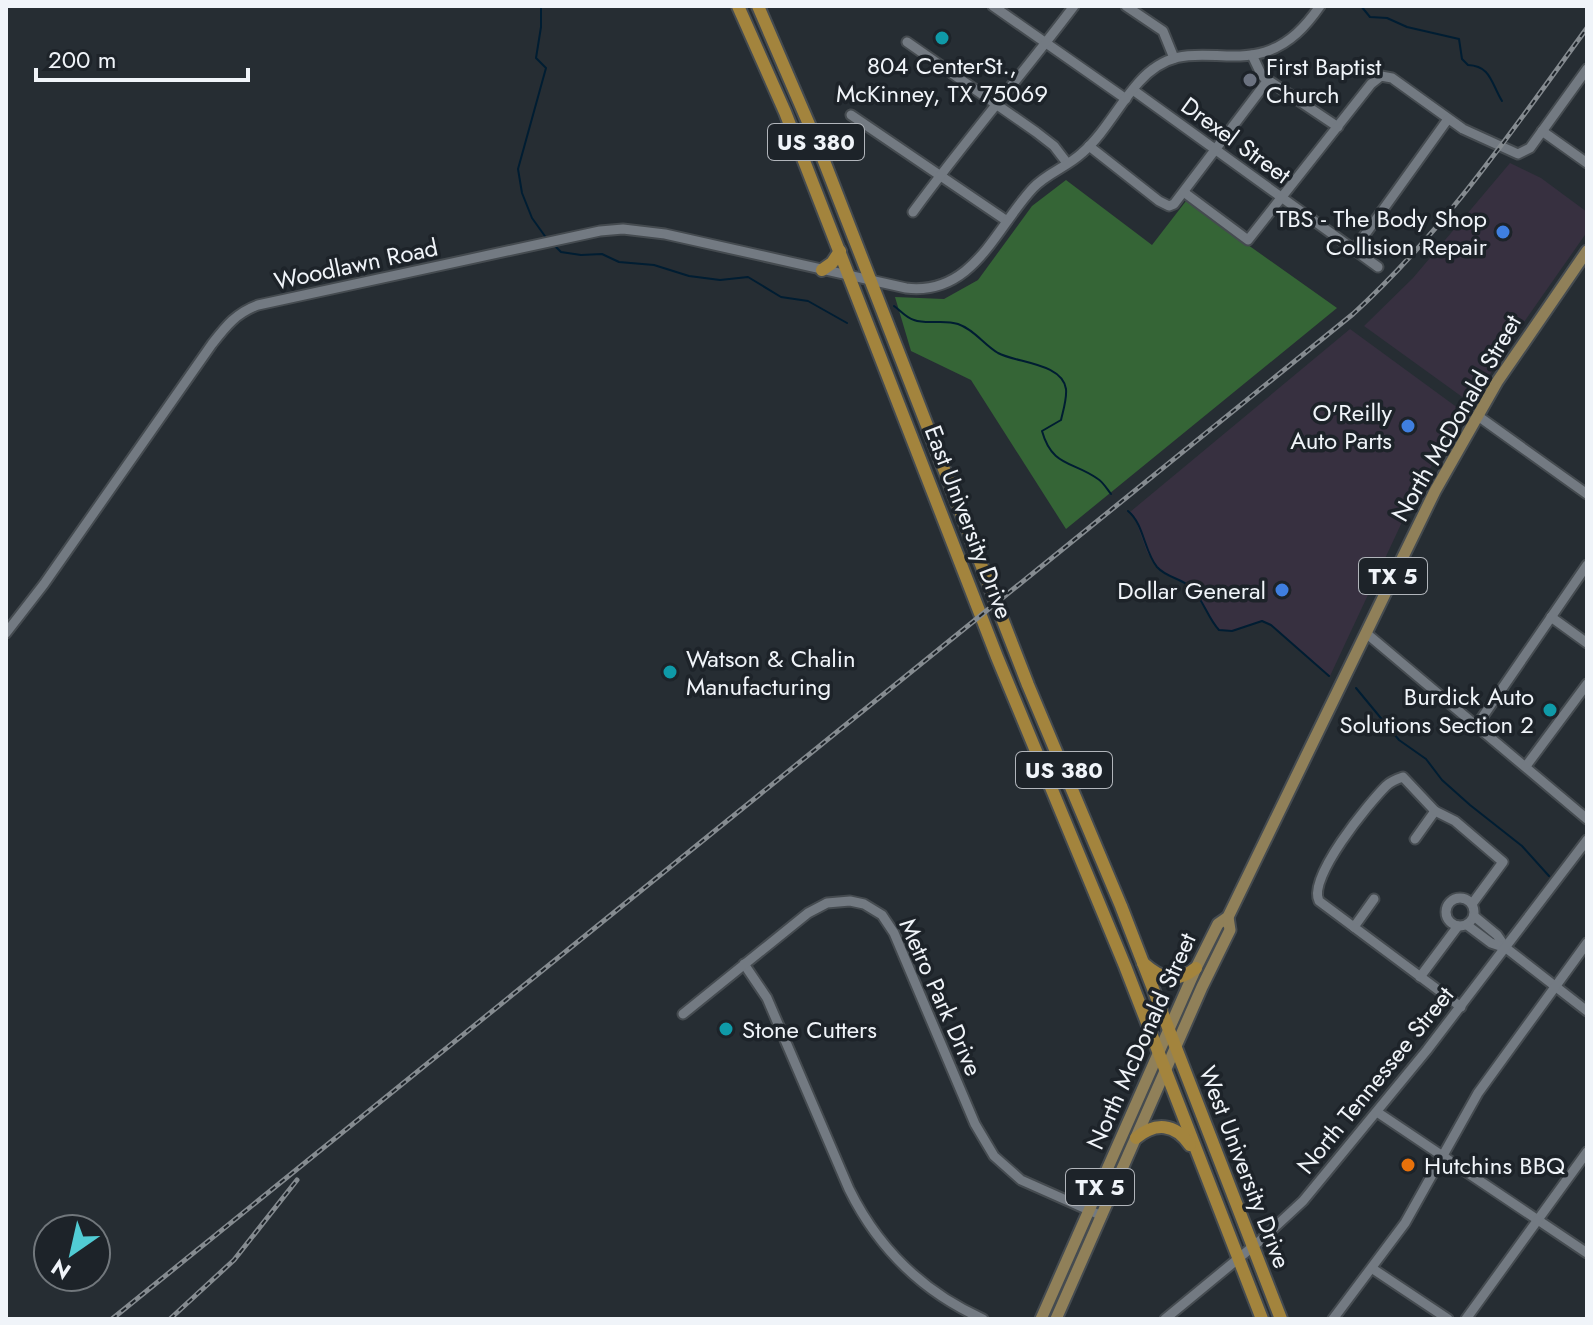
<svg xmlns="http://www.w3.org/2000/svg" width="1593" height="1325" font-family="Jost,sans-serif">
<rect width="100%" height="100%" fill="#262d33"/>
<g fill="#373040">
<polygon points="1510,163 1541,178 1587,212 1587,232 1508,345 1472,404 1364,326 1413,278"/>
<polygon points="1350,329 1462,411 1410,505 1330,676 1271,625 1262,621 1232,631 1219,630 1189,585 1166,575 1157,567 1147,552 1134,516 1130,512"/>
</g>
<polygon fill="#356536" points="1066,180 1152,245 1186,201 1337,308 1066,529 971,380 911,351 895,297 944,299 978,280 1032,206"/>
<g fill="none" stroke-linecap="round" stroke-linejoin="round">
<g stroke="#001d32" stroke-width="2">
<polyline points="541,6 541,27 536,58 546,68 518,169 522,193 532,218 547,239"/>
<path d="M1361 6 1370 17 1387 18 1407 27 1459 39 1462 59 1468 65C1491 66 1491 83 1502 101"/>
<polyline points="555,246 561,252 581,255 602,254 619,262 654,265 689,276 720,280 748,277 781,297 808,301 847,323"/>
<path d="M894 306C901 311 906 318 914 320 928 325 943 319 958 324 975 330 983 344 998 353 1017 363 1062 363 1066 389 1067 399 1063 411 1061 420L1042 431C1052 467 1073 461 1098 479 1103 482 1107 489 1111 494"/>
<path d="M1128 511C1144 524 1144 551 1157 567 1167 578 1181 578 1190 587 1203 598 1207 617 1219 630L1232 631 1262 621 1271 625 1329 676"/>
<polyline points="1356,688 1399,740 1426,759 1442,780 1470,805 1522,846 1549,876"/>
</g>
<g stroke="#454b50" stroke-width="13">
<g id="minor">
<polyline points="993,6 1126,99"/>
<polyline points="1126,6 1163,31 1174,58"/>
<polyline points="907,42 1036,132 1054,146 1067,163"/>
<polyline points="1252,55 1262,76 1338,127"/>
<polyline points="1133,90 1378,267"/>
<polyline points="851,115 1007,221"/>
<polyline points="1542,131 1587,163"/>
<polyline points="1089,146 1159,201 1169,206 1174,204 1268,80"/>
<polyline points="1185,193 1248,240 1371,84 1381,76 1392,78 1463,129 1518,154 1530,148 1587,69"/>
<path d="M913 212C965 141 1021 76 1074 6"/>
<polyline points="1354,250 1448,119"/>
<polyline points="1478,416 1587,494"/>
<polyline points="1551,617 1587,643"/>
<path d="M6 633 44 584 212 344C226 326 236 313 258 305L600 231 623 229 665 234 906 288C973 296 995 229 1033 188 1047 173 1067 167 1082 153 1105 133 1119 104 1139 82 1180 36 1219 66 1265 52 1290 44 1306 26 1320 6"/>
<polyline points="1366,633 1587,819"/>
<polyline points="1477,725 1587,565"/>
<polyline points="1526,766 1587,684"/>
<polyline points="1415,839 1435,811"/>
<circle cx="1460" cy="912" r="14"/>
<polyline points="1474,916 1497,935 1506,948"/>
<polyline points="1467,925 1491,943 1506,948 1587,1011"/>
<polyline points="1354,927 1374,899"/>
<path d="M744 964 767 998 849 1189C878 1248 923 1292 983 1319"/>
<polyline points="1420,977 1458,926"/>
<path d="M1461 1007 1319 901C1307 878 1369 803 1386 786 1391 781 1397 779 1403 777L1435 811 1455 821 1503 862 1472 904"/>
<polyline points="683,1014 808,913 827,903 850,901 864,904 882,915 894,933 975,1124 994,1156 1021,1180 1102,1216"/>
<polyline points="1377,1112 1587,1253"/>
<polyline points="1373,1269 1448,1319"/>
<polyline points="1165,1319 1262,1239 1303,1201 1427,1050 1587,840"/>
<polyline points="1333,1319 1405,1223 1478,1093 1587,943"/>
<polyline points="1466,1319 1587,1152"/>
</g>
</g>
<g stroke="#454b50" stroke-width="15">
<g id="major">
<polyline points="1041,1319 1196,968 1218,924 1228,917 1435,491 1497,382 1587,251"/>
<polyline points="1056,1319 1202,987 1230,930 1228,917"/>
</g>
</g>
<g stroke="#454b50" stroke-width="16">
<g id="highway">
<polyline points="738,6 785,112 997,657 1125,966 1262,1319"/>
<polyline points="758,6 817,143 1028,685 1121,906 1281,1319"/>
<polyline points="822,270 832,263 840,251"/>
<path d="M1143 963C1161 979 1176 984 1196 968"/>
<path d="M1136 1138C1155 1122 1175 1123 1190 1145"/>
</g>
</g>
<use href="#minor" stroke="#737a82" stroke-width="9"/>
<use href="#major" stroke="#908059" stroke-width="11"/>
<use href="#highway" stroke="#a3843d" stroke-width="12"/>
<g stroke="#858b90" stroke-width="5">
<g id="rail">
<path d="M112 1319 1353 314C1445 230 1514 128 1587 28"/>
<polyline points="170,1319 234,1260 297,1180"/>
</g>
</g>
<use href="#rail" stroke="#1d2329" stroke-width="2" stroke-dasharray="6" stroke-linecap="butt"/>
</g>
<g fill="#0f9aa8" stroke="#1d2329" stroke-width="3">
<circle cx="942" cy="38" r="8"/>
<circle cx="670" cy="672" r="8"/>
<circle cx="1550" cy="710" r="8"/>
<circle cx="726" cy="1029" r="8"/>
</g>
<circle fill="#6b7280" stroke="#1d2329" stroke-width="3" cx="1250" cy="80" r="8"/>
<g fill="#3f7fe0" stroke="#1d2329" stroke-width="3">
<circle cx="1503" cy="232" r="8"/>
<circle cx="1408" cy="426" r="8"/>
<circle cx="1282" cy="590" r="8"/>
</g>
<circle fill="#e8710a" stroke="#1d2329" stroke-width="3" cx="1408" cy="1165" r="8"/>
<g text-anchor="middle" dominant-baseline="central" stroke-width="7" stroke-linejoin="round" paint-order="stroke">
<g fill="#1d2329" stroke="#b1b5bb" stroke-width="2">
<rect x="768" y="124" width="96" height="36" rx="6"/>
<rect x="1359" y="558" width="68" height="36" rx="6"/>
<rect x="1016" y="752" width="96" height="36" rx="6"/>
<rect x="1066" y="1169" width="68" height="36" rx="6"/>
</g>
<g font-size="22" font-weight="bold" fill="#f0f4f9">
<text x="816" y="142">US 380</text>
<text x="1393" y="576">TX 5</text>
<text x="1064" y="770">US 380</text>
<text x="1100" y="1187">TX 5</text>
</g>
<g font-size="24" fill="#f0f4f9" stroke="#1d2329" text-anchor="start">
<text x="942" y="65" text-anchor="middle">804 CenterSt.,<tspan x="942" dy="28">McKinney, TX 75069</tspan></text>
<text x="1266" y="66">First Baptist<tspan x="1266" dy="28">Church</tspan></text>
<text x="1487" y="218" text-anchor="end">TBS - The Body Shop<tspan x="1487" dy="28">Collision Repair</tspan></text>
<text x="1392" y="412" text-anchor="end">O'Reilly<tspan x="1392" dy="28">Auto Parts</tspan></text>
<text x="1266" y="590" text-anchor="end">Dollar General</text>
<text x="686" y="658">Watson &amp; Chalin<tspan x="686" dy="28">Manufacturing</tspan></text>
<text x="1534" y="696" text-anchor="end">Burdick Auto<tspan x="1534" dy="28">Solutions Section 2</tspan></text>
<text x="742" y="1029">Stone Cutters</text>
<text x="1424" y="1165">Hutchins BBQ</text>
</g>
<g font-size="24" fill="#f0f4f9" stroke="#1d2329">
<text transform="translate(1236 140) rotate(36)">Drexel Street</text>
<text transform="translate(356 264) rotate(-12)">Woodlawn Road</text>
<text transform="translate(1456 418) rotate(-60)">North McDonald Street</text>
<text transform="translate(969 522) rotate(69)">East University Drive</text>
<text transform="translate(941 997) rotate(66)">Metro Park Drive</text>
<text transform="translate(1141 1041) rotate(-66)">North McDonald Street</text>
<text transform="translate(1375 1080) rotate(-51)">North Tennessee Street</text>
<text transform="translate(1245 1167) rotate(69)">West University Drive</text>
</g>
</g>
<rect width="1593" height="1325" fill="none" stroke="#f0f4f9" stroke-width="16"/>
<g transform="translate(72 1253) rotate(214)"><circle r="38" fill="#1d2329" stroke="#71777c" stroke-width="2"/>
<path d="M0-6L14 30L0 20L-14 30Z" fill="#51ccd4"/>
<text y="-12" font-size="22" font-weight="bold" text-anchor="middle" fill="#f0f4f9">N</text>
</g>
<path d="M36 68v12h212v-12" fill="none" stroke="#f0f4f9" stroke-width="4"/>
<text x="48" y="68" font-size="24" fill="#f0f4f9" stroke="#1d2329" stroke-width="6" paint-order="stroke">200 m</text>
</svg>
